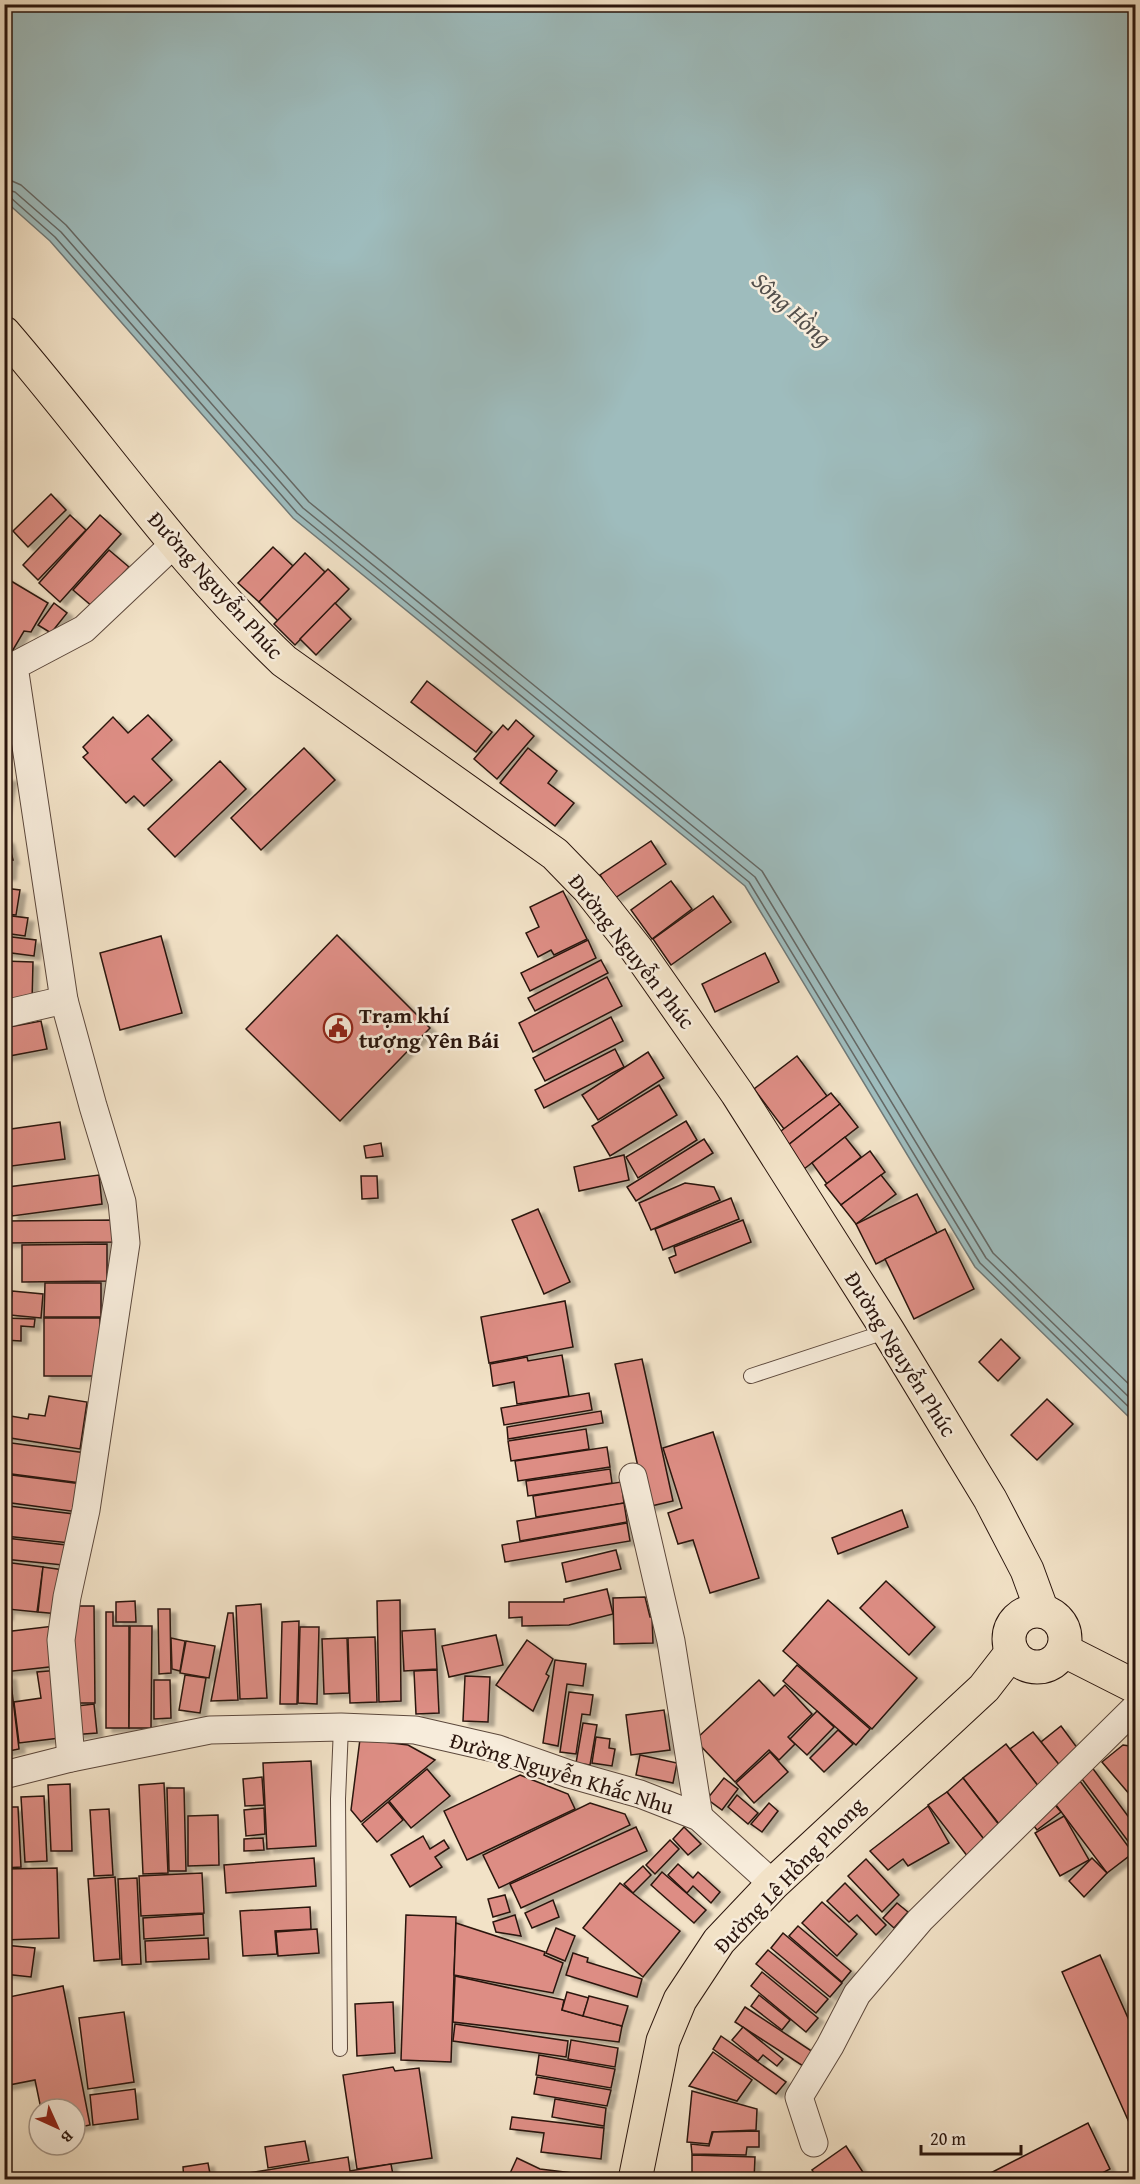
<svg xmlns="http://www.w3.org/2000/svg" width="1140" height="2184" font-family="'Gentium Book Plus',serif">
<defs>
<filter id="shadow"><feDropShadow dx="6" dy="4" stdDeviation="1.5" flood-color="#0004"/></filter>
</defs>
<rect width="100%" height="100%" fill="#f2e2c7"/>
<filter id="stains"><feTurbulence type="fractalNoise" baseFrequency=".00333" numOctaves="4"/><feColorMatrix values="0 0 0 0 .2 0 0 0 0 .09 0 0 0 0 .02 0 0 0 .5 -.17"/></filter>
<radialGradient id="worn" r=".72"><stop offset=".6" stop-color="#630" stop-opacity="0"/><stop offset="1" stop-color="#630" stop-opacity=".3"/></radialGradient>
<polygon fill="#9ebcbd" stroke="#707977" stroke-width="1.5" points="5,4 1135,5 1135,1423 975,1267 745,886 293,518 50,241 5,201"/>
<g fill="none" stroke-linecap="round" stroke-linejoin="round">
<g stroke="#646865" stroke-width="1.5">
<polyline points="4,180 12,181 21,185 66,225 309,502 762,871 993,1253 1136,1391"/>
<polyline points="4,189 15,192 61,232 303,508 755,877 986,1258 1136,1404"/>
<polyline points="4,197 11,198 55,237 297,513 749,882 980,1263 1136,1414"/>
</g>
</g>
<g fill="#dd8d84" stroke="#2a150d" stroke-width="1.5" filter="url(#shadow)">
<polygon points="51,494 66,510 28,547 13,531"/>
<polygon points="70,515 86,530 38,580 23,565"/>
<polygon points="100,515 121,534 60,602 39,583"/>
<polygon points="273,547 293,566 259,602 238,583"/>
<polygon points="109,550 129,567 93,607 73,590"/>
<polygon points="305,553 325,572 278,621 259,602"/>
<polygon points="328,569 349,589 295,645 274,624"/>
<polygon points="6,578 48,603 31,632 24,631 10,655 4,651 4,581"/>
<polygon points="54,603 67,613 51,633 38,625"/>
<polygon points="335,603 351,619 316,655 300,639"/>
<polygon points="427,681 492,732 476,752 411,702"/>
<polygon points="148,715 172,740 152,759 172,780 144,806 134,796 126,803 83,757 88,753 83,747 113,717 128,733"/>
<polygon points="516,720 534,736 497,779 474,759 503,725 508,730"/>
<polygon points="304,748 335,780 261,850 231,818"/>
<polygon points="528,748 557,771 548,783 574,803 555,826 500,783"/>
<polygon points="220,761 246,789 175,857 148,829"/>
<polygon points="4,777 11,778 4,812"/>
<polygon points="4,839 8,840 13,860 4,860"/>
<polygon points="651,841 666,864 615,898 600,875"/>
<polygon points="4,860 11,860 10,876 4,876"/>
<polygon points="671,881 692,909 652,939 631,910"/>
<polygon points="4,888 20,890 16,915 4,914"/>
<polygon points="563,891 587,939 554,955 551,950 538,957 526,933 539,927 530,907"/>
<polygon points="713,896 731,922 671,965 653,939"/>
<polygon points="4,915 28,918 25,936 4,933"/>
<polygon points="337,935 430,1028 340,1121 246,1029"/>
<polygon points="4,936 36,940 34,956 4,952"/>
<polygon points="161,936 182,1013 120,1030 100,953"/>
<polygon points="588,940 596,958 530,991 521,973"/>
<polygon points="765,953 779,982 715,1012 702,984"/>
<polygon points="601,960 608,973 535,1011 528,998"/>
<polygon points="4,961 33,962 32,1002 4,1001"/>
<polygon points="607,977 622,1006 533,1052 519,1023"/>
<polygon points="611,1017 623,1041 545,1081 533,1058"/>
<polygon points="41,1021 47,1049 4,1057 4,1028"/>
<polygon points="615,1049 624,1067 544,1108 535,1090"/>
<polygon points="648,1052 664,1078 598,1120 582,1095"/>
<polygon points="797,1056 827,1096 784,1129 754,1089"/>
<polygon points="659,1085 677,1115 610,1156 592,1126"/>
<polygon points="831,1093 840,1104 787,1146 777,1134"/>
<polygon points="840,1104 858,1127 804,1169 787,1146"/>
<polygon points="686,1121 697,1140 638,1178 626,1157"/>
<polygon points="60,1122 65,1159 4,1167 4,1130"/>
<polygon points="845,1137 861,1157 827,1184 812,1163"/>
<polygon points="704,1139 713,1153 636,1201 627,1187"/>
<polygon points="381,1143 383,1156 366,1158 364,1146"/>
<polygon points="870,1151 885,1172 841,1205 825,1185"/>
<polygon points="624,1155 629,1180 579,1191 574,1167"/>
<polygon points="99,1175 102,1204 12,1216 8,1187"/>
<polygon points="881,1175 896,1194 856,1224 841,1205"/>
<polygon points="361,1176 377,1176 378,1198 362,1199"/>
<polygon points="685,1183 714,1187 720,1200 651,1230 639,1203"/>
<polygon points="917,1194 937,1233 876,1264 856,1224"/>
<polygon points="731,1198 739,1219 663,1250 655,1229"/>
<polygon points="538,1209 570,1282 544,1294 512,1220"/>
<polygon points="115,1220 115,1242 4,1243 4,1221"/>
<polygon points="743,1220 751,1242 675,1273 669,1258 676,1255 674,1247"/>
<polygon points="945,1229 974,1289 914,1319 885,1259"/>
<polygon points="107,1244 107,1281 22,1282 22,1245"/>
<polygon points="45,1283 101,1283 101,1317 44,1317"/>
<polygon points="12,1291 43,1294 41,1318 10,1315"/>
<polygon points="565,1301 573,1347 489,1363 481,1317"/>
<polygon points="4,1318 35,1319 34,1327 21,1326 21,1341 4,1340"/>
<rect x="44" y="1318" width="56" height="58"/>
<polygon points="1001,1339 1020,1358 998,1381 979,1362"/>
<polygon points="562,1355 569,1396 517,1404 514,1382 493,1386 490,1364 527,1357 528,1361"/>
<polygon points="642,1359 673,1501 647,1507 615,1364"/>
<polygon points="589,1393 592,1410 504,1425 501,1408"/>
<polygon points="49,1396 87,1402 80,1449 4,1437 4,1415 28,1419 29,1414 45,1416"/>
<polygon points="1047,1399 1073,1424 1037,1460 1011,1435"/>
<polygon points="601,1411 603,1423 508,1439 507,1427"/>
<polygon points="586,1429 589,1449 511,1461 508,1441"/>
<polygon points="713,1432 759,1578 710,1593 693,1540 678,1544 668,1513 682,1508 663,1448"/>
<polygon points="4,1442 86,1453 81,1483 4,1473"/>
<polygon points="607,1447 610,1467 518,1481 515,1461"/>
<polygon points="610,1469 612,1483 528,1496 526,1481"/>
<polygon points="4,1474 82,1484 78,1512 4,1502"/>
<polygon points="621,1482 624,1503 536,1517 533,1496"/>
<polygon points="624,1503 627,1522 520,1541 517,1521"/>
<polygon points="9,1506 74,1514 70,1543 5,1536"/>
<polygon points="902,1510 908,1527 838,1554 832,1538"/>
<polygon points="627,1523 630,1541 505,1562 502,1545"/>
<polygon points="6,1538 66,1545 63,1565 4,1559"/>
<polygon points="616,1550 621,1569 566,1582 562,1563"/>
<polygon points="4,1562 43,1567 37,1612 8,1609 7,1616 4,1615"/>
<polygon points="43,1567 64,1570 59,1614 38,1612"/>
<polygon points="886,1581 935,1627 909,1655 860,1608"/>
<polygon points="607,1589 613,1614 569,1625 522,1626 522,1617 509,1618 509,1602 564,1602 564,1599"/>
<polygon points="645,1597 650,1617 652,1617 653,1643 614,1644 613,1598"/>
<polygon points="400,1600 401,1701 379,1702 377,1601"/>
<polygon points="828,1600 917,1678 872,1729 783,1651"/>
<polygon points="135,1601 136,1622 116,1622 116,1602"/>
<polygon points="261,1604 267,1698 240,1699 236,1606"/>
<polygon points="72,1606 94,1606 95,1703 73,1703"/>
<polygon points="158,1609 170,1609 171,1673 159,1674"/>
<polygon points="106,1612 113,1612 113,1626 129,1626 129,1728 106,1728"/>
<polygon points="228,1613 233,1613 238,1700 211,1701"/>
<polygon points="299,1621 297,1704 280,1704 282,1622"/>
<polygon points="54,1626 58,1666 4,1672 4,1632"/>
<polygon points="130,1626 152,1626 151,1728 129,1728"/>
<polygon points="300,1627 319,1627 317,1704 298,1703"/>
<polygon points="435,1629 437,1669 404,1671 402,1631"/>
<polygon points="496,1635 503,1665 449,1677 442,1646"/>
<polygon points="375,1637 377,1702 350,1703 348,1638"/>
<polygon points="171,1638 185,1641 180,1671 172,1669"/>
<polygon points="347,1638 349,1693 324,1694 322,1639"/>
<polygon points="527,1640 553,1659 546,1674 549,1676 533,1711 496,1685"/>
<polygon points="186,1641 215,1646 209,1678 180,1673"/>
<polygon points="555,1660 586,1664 583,1686 567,1684 558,1746 543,1743"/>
<polygon points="797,1665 870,1729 856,1745 783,1681"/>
<polygon points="60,1670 68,1737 19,1743 14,1702 41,1698 37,1672"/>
<polygon points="437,1670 439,1713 416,1714 414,1671"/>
<polygon points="10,1675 19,1749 4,1752 4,1676"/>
<polygon points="185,1675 206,1678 200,1713 179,1710"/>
<polygon points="465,1676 490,1677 488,1722 463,1721"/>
<polygon points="154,1680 170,1680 171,1718 154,1719"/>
<polygon points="759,1680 774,1696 785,1685 812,1714 788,1737 795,1744 779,1760 769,1750 735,1782 695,1740"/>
<polygon points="569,1692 593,1695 590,1715 582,1714 576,1754 560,1752"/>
<polygon points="94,1704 97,1733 71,1735 68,1707"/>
<polygon points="664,1710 670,1750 631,1755 626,1715"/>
<polygon points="817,1711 834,1727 807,1755 790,1739"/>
<polygon points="583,1723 597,1725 590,1765 576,1763"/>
<polygon points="1061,1726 1081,1753 1061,1768 1041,1742"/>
<polygon points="838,1730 853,1744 824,1772 810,1758"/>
<polygon points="1033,1732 1065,1772 1042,1791 1010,1749"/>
<polygon points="596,1737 610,1739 609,1748 615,1749 612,1766 592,1763"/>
<polygon points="360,1739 408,1745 435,1760 361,1822 351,1810"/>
<polygon points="1006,1744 1042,1791 999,1824 963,1778"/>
<polygon points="1123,1745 1136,1747 1136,1802 1102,1762"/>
<polygon points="770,1752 788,1772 754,1803 736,1783"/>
<polygon points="640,1755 677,1763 673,1783 636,1775"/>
<polygon points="311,1761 316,1846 267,1849 263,1763"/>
<polygon points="1091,1766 1136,1827 1136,1846 1133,1848 1079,1775"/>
<polygon points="427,1769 450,1796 411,1828 389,1801"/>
<polygon points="520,1775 568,1794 575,1809 467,1860 444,1811"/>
<polygon points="262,1777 264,1805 245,1806 243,1779"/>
<polygon points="1077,1777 1133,1853 1107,1873 1050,1797"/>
<polygon points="724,1778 738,1789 722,1810 707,1799"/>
<polygon points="963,1778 1003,1830 987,1843 947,1792"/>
<polygon points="164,1783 168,1873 143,1874 139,1785"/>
<polygon points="70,1784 72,1851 51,1851 48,1785"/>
<polygon points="167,1788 184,1788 186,1871 169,1871"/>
<polygon points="947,1792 987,1843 968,1857 928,1805"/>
<polygon points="737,1795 758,1813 748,1824 728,1807"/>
<polygon points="44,1796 47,1861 25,1862 21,1797"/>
<polygon points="1050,1799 1061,1812 1037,1830 1027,1817"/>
<polygon points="388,1802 403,1820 377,1842 362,1824"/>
<polygon points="590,1803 625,1814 630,1825 499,1888 483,1855"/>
<polygon points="769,1803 778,1811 762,1832 751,1824"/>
<polygon points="928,1806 949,1843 908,1866 903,1859 888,1870 870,1851"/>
<polygon points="4,1807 18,1807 21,1867 4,1868"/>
<polygon points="264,1808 265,1834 246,1836 244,1810"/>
<polygon points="109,1809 113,1875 94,1876 90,1810"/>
<polygon points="218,1815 219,1865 188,1866 188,1816"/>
<polygon points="1064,1816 1089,1860 1060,1876 1035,1833"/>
<polygon points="636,1827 647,1851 521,1908 510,1884"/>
<polygon points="684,1827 701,1844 688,1855 673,1839"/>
<polygon points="423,1836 430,1849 444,1840 449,1848 435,1857 442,1867 410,1887 391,1855"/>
<polygon points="263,1838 264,1850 244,1851 244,1839"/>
<polygon points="670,1840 679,1849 655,1874 646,1865"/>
<polygon points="314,1858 316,1886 226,1893 224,1865"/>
<polygon points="1092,1858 1107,1873 1084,1897 1069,1881"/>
<polygon points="866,1859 899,1895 882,1912 848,1876"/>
<polygon points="678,1864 693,1878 698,1872 720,1892 711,1903 693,1886 687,1893 668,1875"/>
<polygon points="643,1866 651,1875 633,1893 624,1884"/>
<polygon points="57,1868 59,1938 4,1940 4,1869"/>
<polygon points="662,1872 706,1910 694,1923 651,1885"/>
<polygon points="202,1873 204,1913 141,1916 139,1876"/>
<polygon points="115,1877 120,1959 94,1961 88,1879"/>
<polygon points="137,1878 141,1964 122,1965 118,1879"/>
<polygon points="620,1883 680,1931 643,1977 583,1928"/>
<polygon points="845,1883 886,1925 876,1935 857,1915 849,1922 827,1901"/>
<polygon points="505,1895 510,1912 493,1917 488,1899"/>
<polygon points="553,1900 559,1917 532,1928 525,1913"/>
<polygon points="822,1902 857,1934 837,1956 802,1923"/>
<polygon points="897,1903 908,1912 894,1928 883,1918"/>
<polygon points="310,1907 311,1929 275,1931 277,1954 243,1956 240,1911"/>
<polygon points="203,1914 204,1935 144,1939 143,1918"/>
<polygon points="406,1915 456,1917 451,2062 401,2060"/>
<polygon points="515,1915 521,1936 496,1932 493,1922"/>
<polygon points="456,1923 545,1952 544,1955 563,1963 553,1993 454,1975"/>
<polygon points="798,1926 851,1971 842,1982 789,1936"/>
<polygon points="556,1928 575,1936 565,1961 546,1953"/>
<polygon points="317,1929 319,1953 278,1956 276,1932"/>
<polygon points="783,1933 842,1983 830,1997 771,1948"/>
<polygon points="208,1938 209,1959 146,1962 145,1941"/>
<polygon points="4,1945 35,1948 31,1977 4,1974"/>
<polygon points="768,1950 828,1999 816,2013 756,1964"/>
<polygon points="573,1953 588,1958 587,1962 642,1979 637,1997 566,1975"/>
<polygon points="1100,1955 1136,2036 1136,2138 1062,1972"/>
<polygon points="762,1972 818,2018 806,2032 751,1986"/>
<polygon points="455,1976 564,2000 562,2010 622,2026 619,2042 453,2022"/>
<polygon points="63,1986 90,2125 75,2128 75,2109 41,2109 35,2080 4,2086 4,1998"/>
<polygon points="567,1992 589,1998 583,2016 562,2010"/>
<polygon points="759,1995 790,2020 782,2030 751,2006"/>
<polygon points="589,1996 628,2006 622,2026 583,2016"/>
<polygon points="393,2002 395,2053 357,2056 355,2004"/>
<polygon points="745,2007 813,2052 803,2066 735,2022"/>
<polygon points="124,2012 134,2082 88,2089 79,2018"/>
<polygon points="455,2024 568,2041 566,2057 453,2041"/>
<polygon points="743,2027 783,2059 777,2066 763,2055 758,2061 732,2040"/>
<polygon points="721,2036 786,2082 776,2094 713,2049"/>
<polygon points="571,2040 618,2048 615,2067 568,2059"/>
<polygon points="713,2052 752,2080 737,2101 689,2086"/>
<polygon points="539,2055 615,2069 611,2088 536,2075"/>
<polygon points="393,2067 395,2071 419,2068 432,2158 357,2169 343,2075"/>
<polygon points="537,2077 611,2090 607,2106 534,2094"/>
<polygon points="135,2089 138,2119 93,2125 90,2095"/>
<polygon points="692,2091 757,2109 756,2130 712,2132 709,2144 687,2142"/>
<polygon points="555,2099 606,2108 604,2126 552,2117"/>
<polygon points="512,2117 604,2128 601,2159 541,2152 544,2133 510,2129"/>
<polygon points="1088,2123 1110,2169 1089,2180 977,2180"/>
<polygon points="759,2131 759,2147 747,2147 746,2155 692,2154 691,2144 709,2146 713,2132"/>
<polygon points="305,2141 309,2161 268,2168 265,2147"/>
<polygon points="846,2146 868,2180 819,2180 812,2170"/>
<polygon points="692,2155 755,2157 754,2180 692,2180"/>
<polygon points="348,2157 350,2171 391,2164 394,2180 184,2180 183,2167 208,2163 211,2179"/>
<polygon points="517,2158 540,2169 597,2176 597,2180 507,2180"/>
</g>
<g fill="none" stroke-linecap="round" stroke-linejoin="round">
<g stroke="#5c483c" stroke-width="16">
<g id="service">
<polyline points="751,1376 888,1331"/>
<polyline points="340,2049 338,1799 341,1727"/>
</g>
</g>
<g stroke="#5c483c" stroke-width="29">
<g id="minor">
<polyline points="4,1014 64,1000"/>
<polyline points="633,1477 671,1641 699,1817"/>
<polyline points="71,1758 61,1640 67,1597 86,1510 126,1243 122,1202 93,1106 64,1000 14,666 84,629 175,543"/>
<polyline points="4,1775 71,1758 210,1730 341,1727 415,1730 498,1749 569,1774 640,1794 699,1817 773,1884"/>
<polyline points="814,2143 799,2097 830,2046 857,1994 920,1920 1136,1707"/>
</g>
</g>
<g stroke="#2a150d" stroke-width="35">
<g id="primary">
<path d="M4 333C98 442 180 562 284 661L555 854 588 888 637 950 737 1093 888 1331 990 1499 1027 1570 1042 1611"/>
<circle cx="1037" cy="1639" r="28"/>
<polyline points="1063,1650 1136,1687"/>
<polyline points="635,2180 663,2041 680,2000 719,1941 773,1884 984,1688 1012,1652"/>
</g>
</g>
<use href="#service" stroke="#f7ecdb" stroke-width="14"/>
<use href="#minor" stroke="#f7ecdb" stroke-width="27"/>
<use href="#primary" stroke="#f2e2c7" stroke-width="33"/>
</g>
<defs>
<g id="civic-ring" transform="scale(1.5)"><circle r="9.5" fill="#f7ecdb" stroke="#8f2418" stroke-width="1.5"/><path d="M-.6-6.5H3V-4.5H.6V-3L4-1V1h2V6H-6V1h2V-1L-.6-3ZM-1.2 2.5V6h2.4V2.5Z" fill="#8f2418"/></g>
</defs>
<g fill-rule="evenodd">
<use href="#civic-ring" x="338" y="1028"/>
</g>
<g text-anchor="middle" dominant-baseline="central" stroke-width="5" stroke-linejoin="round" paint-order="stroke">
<g font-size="22" fill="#2a150d" stroke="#f7ecdb">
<text transform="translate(216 585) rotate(48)">Đường Nguyễn Phúc</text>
<text transform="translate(632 951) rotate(52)">Đường Nguyễn Phúc</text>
<text transform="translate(901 1354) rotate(58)">Đường Nguyễn Phúc</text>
<text transform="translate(562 1773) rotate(17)">Đường Nguyễn Khắc Nhu</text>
<text transform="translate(789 1875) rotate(-46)">Đường Lê Hồng Phong</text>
</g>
<g font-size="22" font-weight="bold" fill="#2a150d" stroke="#f7ecdb" text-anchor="start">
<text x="359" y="1015">Trạm khí<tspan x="359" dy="25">tượng Yên Bái</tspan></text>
</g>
<g font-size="24" font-style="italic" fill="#534f4b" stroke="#f7ecdb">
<text transform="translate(792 309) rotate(42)">Sông Hồng</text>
</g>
</g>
<rect width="1140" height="2184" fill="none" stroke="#f2e2c7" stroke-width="24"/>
<rect x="6" y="6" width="1128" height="2172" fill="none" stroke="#2a150d" stroke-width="3"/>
<rect x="12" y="12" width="1116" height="2160" fill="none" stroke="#2a150d" stroke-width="1.5"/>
<g transform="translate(57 2127) rotate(135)"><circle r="28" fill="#f7ecdb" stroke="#a59689" stroke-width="1.5"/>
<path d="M0-4.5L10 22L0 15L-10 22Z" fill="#8f2418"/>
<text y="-9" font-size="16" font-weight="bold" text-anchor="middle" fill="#2a150d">B</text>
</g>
<path d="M921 2145v9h100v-9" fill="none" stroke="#2a150d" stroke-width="3"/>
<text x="930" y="2145" font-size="18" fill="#2a150d" stroke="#f7ecdb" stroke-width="4.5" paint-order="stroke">20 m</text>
<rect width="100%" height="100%" filter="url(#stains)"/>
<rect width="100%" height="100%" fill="url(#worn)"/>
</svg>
